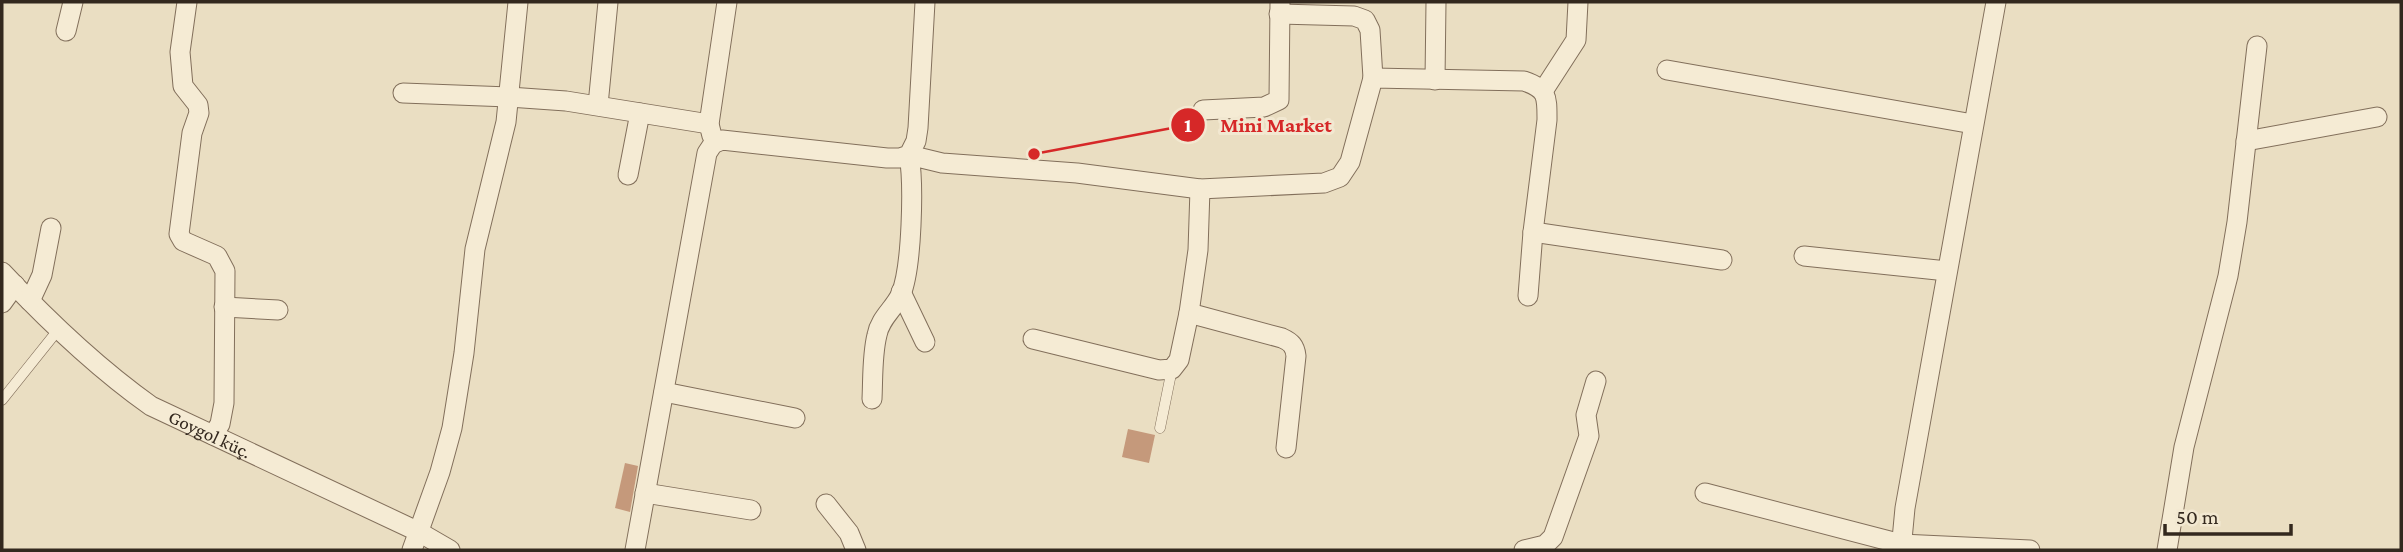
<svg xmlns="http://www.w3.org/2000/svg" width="2403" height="552" font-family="'Crimson Pro',serif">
<rect width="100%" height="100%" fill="#eadec2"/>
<g fill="#c5997b">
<polygon points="1128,429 1155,435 1149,463 1122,457"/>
<polygon points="625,463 638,466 630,512 615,508"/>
</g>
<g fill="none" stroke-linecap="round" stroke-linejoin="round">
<g stroke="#826f5b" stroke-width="11">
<g id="service">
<polyline points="2,400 58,330"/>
<polyline points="1160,428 1172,369"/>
</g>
</g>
<g stroke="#826f5b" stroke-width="21">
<g id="minor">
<polyline points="187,2 180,52 183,86 198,105 199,113 192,133 179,234 183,241 217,256 225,271 224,403 220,424 213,435"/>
<polyline points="1279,14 1354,16 1365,20 1370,30 1373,78"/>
<polyline points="66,31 73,2"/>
<polyline points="1667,70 1973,124"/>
<polyline points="1435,80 1436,2"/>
<polyline points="1543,91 1576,40 1578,2"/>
<polyline points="403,93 509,97 566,101 709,124"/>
<polyline points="598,105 608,2"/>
<polyline points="1203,110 1264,107 1279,100 1280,2"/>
<polyline points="712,136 709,124 727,2"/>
<polyline points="2246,141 2377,117"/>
<polyline points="628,175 640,113"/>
<path d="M1200 189 1198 250 1189 313 1282 338C1291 342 1295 346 1296 356L1286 448"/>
<polyline points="1533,232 1722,260"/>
<polyline points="1804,256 1947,271"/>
<path id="s1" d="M2 272C48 321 96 367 151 406L419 532 450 550"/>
<polyline points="901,292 925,342"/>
<polyline points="30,301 42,275 51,228"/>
<polyline points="2,303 15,285"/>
<polyline points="224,307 278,310"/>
<polyline points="1033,339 1159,370 1172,369 1179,360 1189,313"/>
<polyline points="664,392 795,418"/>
<path d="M872 399C873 378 872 355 877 335 880 318 894 309 901 294 912 267 914 184 909 155L942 163 1077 173 1200 189 1324 183 1340 177 1350 162 1373 78 1524 81C1548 89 1547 97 1547 120L1533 232 1528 296"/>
<polyline points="645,493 751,510"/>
<polyline points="1705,493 1901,544 2030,550"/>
<polyline points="826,504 849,533 856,550"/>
<polyline points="412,550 440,472 452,428 464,353 475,249 506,122 518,2"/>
<polyline points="635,550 707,153 713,144 722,140 887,158 900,158 909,155 916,141 918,128 925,2"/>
<polyline points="1524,550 1545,545 1553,537 1589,436 1586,415 1596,381"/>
<polyline points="1901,550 1905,508 1996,2"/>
<polyline points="2167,550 2184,447 2228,276 2237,222 2257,46"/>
</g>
</g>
<use href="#service" stroke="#f5ebd4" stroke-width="10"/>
<use href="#minor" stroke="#f5ebd4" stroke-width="19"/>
</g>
<g text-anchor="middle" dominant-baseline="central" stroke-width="6" stroke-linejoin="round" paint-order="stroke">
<g font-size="19" fill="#33281e" stroke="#f2e8d1">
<text stroke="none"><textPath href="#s1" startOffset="266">Goygol küç.</textPath></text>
</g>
</g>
<path fill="none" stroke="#d62828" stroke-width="2.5" d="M1034 154L1188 125"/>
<g fill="#d62828" stroke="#f2e8d1" stroke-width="2.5">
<circle cx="1034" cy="154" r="7"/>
<circle cx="1188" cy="125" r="18"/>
</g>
<g font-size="21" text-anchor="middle" font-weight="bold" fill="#fff">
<text x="1188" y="132">1</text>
</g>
<g font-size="21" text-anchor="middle" font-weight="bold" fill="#d62828" stroke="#f2e8d1" stroke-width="6" stroke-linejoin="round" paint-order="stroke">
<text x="1276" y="132">Mini Market</text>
</g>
<rect width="2403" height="552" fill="none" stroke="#33281e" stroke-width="7"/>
<path d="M2165 524v10h126v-10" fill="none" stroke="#33281e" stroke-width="3.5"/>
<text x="2176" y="524" font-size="21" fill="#33281e" stroke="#f2e8d1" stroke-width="5" paint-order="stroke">50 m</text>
</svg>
